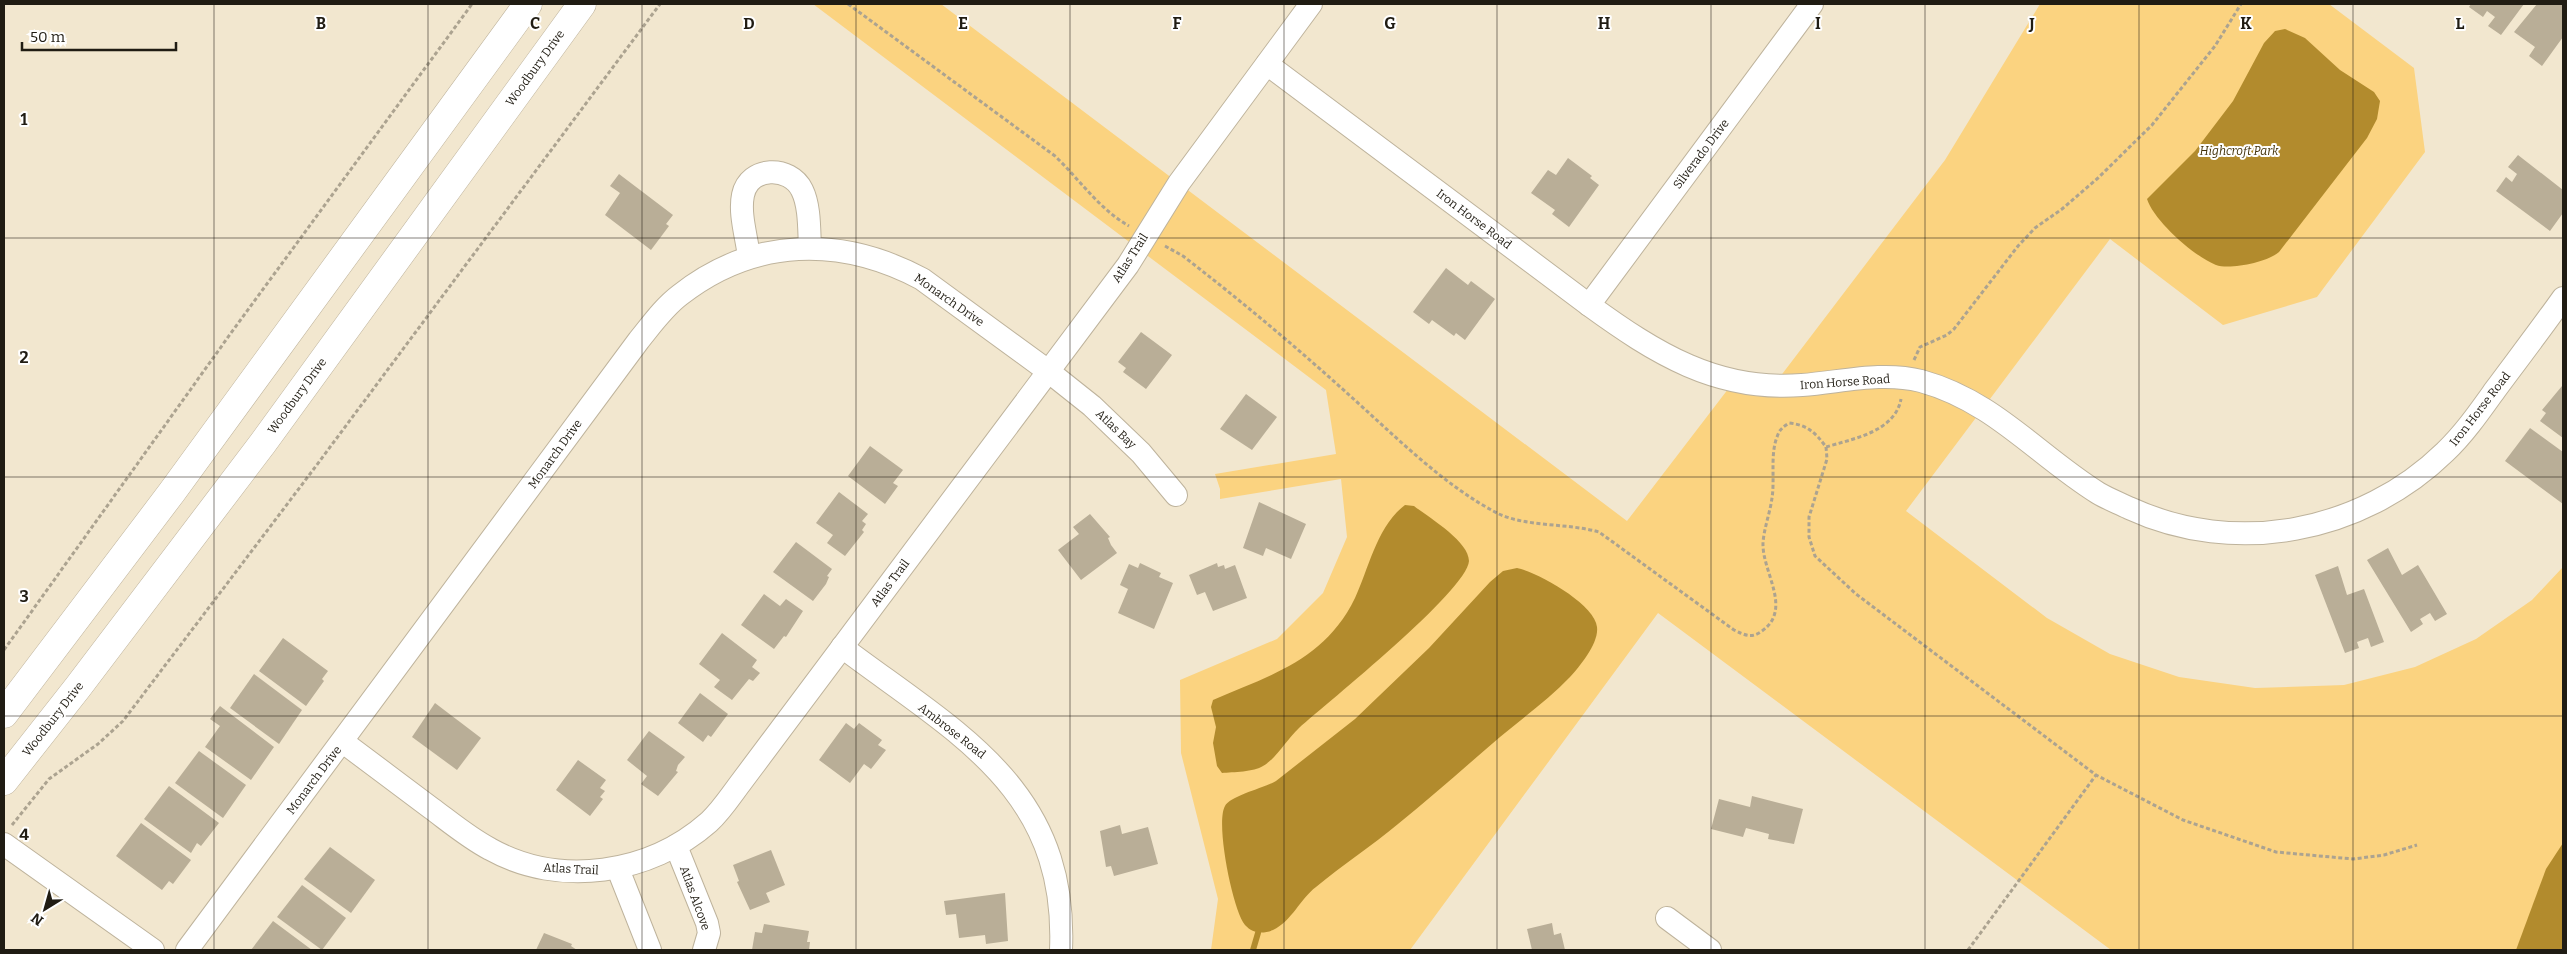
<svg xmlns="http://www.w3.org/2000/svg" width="2567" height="954" font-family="Bitter,serif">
<rect width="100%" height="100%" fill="#f2e7cf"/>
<polygon fill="#fbd380" points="813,4 941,4 1627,521 1735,380 1773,386 1945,160 2040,4 2329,4 2414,68 2425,152 2317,297 2223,325 2110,239 1906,511 2047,618 2110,654 2179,677 2255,688 2344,685 2415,667 2476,639 2532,600 2563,567 2563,950 2111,950 1658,613 1410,950 1211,950 1218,899 1181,753 1180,680 1277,639 1323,593 1347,537 1341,479 1220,499 1220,489 1215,474 1336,454 1326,390"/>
<g fill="#b28b2d">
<path d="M2285 29 2305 38 2340 70 2374 92 2380 101 2377 119 2367 138 2279 252C2268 262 2230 270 2216 265 2195 257 2154 221 2147 199L2195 151 2233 101 2264 43 2275 31Z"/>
<path d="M1405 505 1414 506C1428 517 1469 541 1469 561 1467 591 1328 702 1299 728 1287 739 1277 758 1263 766 1254 772 1233 772 1222 773L1217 766 1213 743 1216 727 1211 707 1213 700C1271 675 1325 660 1355 598 1369 568 1377 526 1405 505Z"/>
<path d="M1517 568C1537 572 1595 604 1597 627 1599 643 1580 666 1570 677 1549 699 1524 717 1500 737 1466 766 1433 796 1398 824 1372 846 1342 865 1316 887 1300 899 1292 921 1273 930 1263 934 1253 934 1245 925 1233 911 1215 823 1225 806 1230 796 1264 788 1276 781L1355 719 1429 648 1490 582 1503 571Z"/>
<polygon points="2563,843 2563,950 2516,950 2546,869"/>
</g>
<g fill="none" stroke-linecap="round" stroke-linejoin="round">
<polyline stroke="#b28b2d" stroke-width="6" points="1253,950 1258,933"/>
</g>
<g fill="#b9ae97">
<polygon points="2471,4 2524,4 2501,35 2488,26 2495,17 2487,11 2483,17 2469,7"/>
<polygon points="2537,4 2563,4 2563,37 2542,66 2529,56 2535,47 2514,32"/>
<polygon points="2518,155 2563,190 2563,213 2550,231 2496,191 2506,177 2512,182 2517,174 2508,167"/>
<polygon points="1568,158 1592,176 1590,178 1599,185 1569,227 1552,214 1555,210 1531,193 1548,170 1556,175"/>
<polygon points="619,174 673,215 666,224 669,226 651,250 605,215 620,193 610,186"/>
<polygon points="1446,268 1468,285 1471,281 1495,299 1465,340 1456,333 1454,336 1432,320 1429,324 1413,312"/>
<polygon points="1141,332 1172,355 1146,389 1123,372 1126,368 1118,362"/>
<polygon points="2562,386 2563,387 2563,438 2540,421 2546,413 2542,410"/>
<polygon points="1246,394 1277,417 1252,450 1220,429"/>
<polygon points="2530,428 2563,452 2563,504 2505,461"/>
<polygon points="870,446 903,470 893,483 898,486 885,504 848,476"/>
<polygon points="839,492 868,514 862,521 866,524 862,530 864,532 845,556 827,543 833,535 816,523"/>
<polygon points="1259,502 1306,524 1291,559 1266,548 1263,556 1243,548"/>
<polygon points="1090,514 1110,537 1108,538 1111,545 1117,553 1081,580 1058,550 1079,534 1073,527"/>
<polygon points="796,542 832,569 827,576 829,577 826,584 813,601 773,572"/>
<polygon points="2388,548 2402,575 2418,565 2447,614 2435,621 2430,613 2420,619 2423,624 2411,632 2367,560"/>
<polygon points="1140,563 1161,573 1159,577 1173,583 1154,629 1118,613 1128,589 1120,585 1129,564 1138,568"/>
<polygon points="1217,563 1218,567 1224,565 1225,569 1235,565 1247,598 1213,611 1205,592 1197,595 1189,575"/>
<polygon points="2338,566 2347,595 2364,589 2384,642 2371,647 2368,638 2357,642 2359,648 2345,653 2315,575"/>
<polygon points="764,594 780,606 786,599 803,611 786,637 784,636 774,649 741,625"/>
<polygon points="722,633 757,660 752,667 760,673 753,681 749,679 732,700 714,687 720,680 699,664"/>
<polygon points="283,638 328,671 322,679 324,681 306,706 259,671"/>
<polygon points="254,674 302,710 279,744 230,708"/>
<polygon points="700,693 728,714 711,737 708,735 703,742 678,723"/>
<polygon points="435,703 481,738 457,770 412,737"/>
<polygon points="220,706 274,747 251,780 205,747 220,726 210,719"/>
<polygon points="846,723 854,729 859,723 882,740 878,745 886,750 871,769 864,764 850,783 819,760"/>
<polygon points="649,731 685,757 678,765 676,771 678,772 658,796 641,784 647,776 627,760"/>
<polygon points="199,751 246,785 223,818 175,783"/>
<polygon points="578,760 606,780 600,788 605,791 600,797 603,799 590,816 556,790"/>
<polygon points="169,786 219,823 201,846 197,843 191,853 144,819"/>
<polygon points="1752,796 1803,809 1794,844 1768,839 1769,834 1746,828 1743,837 1711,829 1719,799 1750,807"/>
<polygon points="141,823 191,860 173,884 169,881 162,890 116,856"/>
<polygon points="1120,825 1122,834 1148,827 1158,864 1114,876 1111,866 1106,867 1100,831"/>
<polygon points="330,847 375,880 351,913 304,879"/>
<polygon points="771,850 785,885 766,893 770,902 750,910 737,882 739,881 733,865"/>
<polygon points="302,885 346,918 322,950 277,917"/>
<polygon points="1005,893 1008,941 986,944 985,935 959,938 956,914 946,915 944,901"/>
<polygon points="273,921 312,950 251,950"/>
<polygon points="1552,923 1554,935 1561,933 1565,950 1532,950 1527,929"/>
<polygon points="764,924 809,931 807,942 810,942 809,950 752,950 755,932 762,933"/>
<polygon points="544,933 572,944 571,946 577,950 536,950"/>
</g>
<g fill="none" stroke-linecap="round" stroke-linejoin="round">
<g stroke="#beb39c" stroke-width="24">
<g id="minor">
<path d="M1267 64 1589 305C1655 353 1717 392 1802 385 1842 382 1882 371 1921 381 1994 401 2037 455 2098 493 2108 499 2119 503 2129 508 2235 557 2362 533 2445 452 2464 434 2480 411 2495 390 2518 359 2541 329 2563 298"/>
<path d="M749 257C747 238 739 214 743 195 749 166 790 165 802 190 810 206 809 230 810 248"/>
<polyline points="1589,305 1812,4"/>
<path d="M842 647C956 733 1068 788 1061 950"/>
<path d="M343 742C372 764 402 786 431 808 450 822 469 838 490 849 560 888 650 874 709 822 722 810 732 794 742 781L1128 265 1179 183 1311 4"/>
<polyline points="4,844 153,950"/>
<polyline points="676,846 707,923 709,933 704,950"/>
<polyline points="618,869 650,950"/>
<polyline points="1667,918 1710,950"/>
<path d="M187 950 639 340C652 324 664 307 680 295 754 237 841 236 922 279L1048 371 1092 406 1141 453 1176 495"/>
</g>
</g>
<g stroke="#beb39c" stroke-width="29">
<g id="major">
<polyline points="4,714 172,492 528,4"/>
<polyline points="4,781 78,687 263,443 582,4"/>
</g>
</g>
<g stroke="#aca390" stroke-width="3" stroke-dasharray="4 2.5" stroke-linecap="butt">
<path d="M848 4 1055 156C1080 180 1099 209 1129 226"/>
<path d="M1165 246 1183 256C1240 300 1295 346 1348 394 1393 434 1445 487 1499 514 1527 527 1568 523 1599 532L1734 630C1745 635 1751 639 1762 631 1793 609 1762 572 1763 543 1764 528 1770 513 1772 498 1775 479 1770 455 1777 437 1779 430 1783 427 1789 423 1807 425 1815 432 1826 447 1852 439 1895 432 1901 399"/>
<polyline points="1914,360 1920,347 1947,335 1954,329 2018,246 2035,228 2062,209 2098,178 2152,125 2215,46 2241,4"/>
<polyline points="1826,447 1827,459 1809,517 1809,537 1815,556 1856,594 2096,775 2183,820 2276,852 2353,859 2384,855 2417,845"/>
<polyline points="4,650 231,333 472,4"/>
<polyline points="12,825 49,779 98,744 123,721 310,474 660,4"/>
<polyline points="1968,950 2096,775"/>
</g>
<use href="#minor" stroke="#fff" stroke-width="22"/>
<use href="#major" stroke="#fff" stroke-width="28"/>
</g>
<path fill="none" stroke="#201c13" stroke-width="1" stroke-opacity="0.55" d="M214 4V950M428 4V950M642 4V950M856 4V950M1070 4V950M1284 4V950M1497 4V950M1711 4V950M1925 4V950M2139 4V950M2353 4V950M4 238H2563M4 477H2563M4 716H2563"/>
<g text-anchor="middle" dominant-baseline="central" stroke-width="4" stroke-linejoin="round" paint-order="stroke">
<g font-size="12" fill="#201c13" stroke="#fff">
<text transform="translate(535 68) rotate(-54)">Woodbury Drive</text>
<text transform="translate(1701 154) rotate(-53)">Silverado Drive</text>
<text transform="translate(1474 219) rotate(37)">Iron Horse Road</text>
<text transform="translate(1130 258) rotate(-57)">Atlas Trail</text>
<text transform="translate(949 300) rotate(35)">Monarch Drive</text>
<text transform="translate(1845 382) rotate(-4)">Iron Horse Road</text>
<text transform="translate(297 396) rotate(-54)">Woodbury Drive</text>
<text transform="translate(2480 409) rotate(-52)">Iron Horse Road</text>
<text transform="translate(1116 429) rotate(44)">Atlas Bay</text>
<text transform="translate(555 454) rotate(-54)">Monarch Drive</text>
<text transform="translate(890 583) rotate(-53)">Atlas Trail</text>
<text transform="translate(53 719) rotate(-52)">Woodbury Drive</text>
<text transform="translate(952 731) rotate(38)">Ambrose Road</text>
<text transform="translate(314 780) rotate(-53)">Monarch Drive</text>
<text transform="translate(571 869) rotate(3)">Atlas Trail</text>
<text transform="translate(695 898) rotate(70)">Atlas Alcove</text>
</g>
<g font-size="12" font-style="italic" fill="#423109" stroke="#fff">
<text x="2239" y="151">Highcroft Park</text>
</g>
</g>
<g font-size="16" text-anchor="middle" font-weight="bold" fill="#201c13" stroke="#fff" stroke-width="4" stroke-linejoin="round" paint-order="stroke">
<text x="321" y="29">B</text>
<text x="535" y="29">C</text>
<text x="749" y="29">D</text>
<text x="963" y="29">E</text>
<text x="1177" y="29">F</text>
<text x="1390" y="29">G</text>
<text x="1604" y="29">H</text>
<text x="1818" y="29">I</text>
<text x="2032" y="29">J</text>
<text x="2246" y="29">K</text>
<text x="2460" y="29">L</text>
<text x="24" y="125">1</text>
<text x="24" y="363">2</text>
<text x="24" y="602">3</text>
<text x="24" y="840">4</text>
</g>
<rect width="2567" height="954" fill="none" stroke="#201c13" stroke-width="10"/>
<g transform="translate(45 909) rotate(217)" stroke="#ffffff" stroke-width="4" paint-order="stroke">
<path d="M0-4L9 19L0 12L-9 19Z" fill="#201c13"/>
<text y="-8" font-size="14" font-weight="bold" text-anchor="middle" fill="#201c13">N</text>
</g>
<path d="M22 42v8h154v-8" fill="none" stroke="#201c13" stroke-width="2.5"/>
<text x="30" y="42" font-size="15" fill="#201c13" stroke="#ffffff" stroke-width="4" paint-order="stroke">50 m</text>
</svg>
